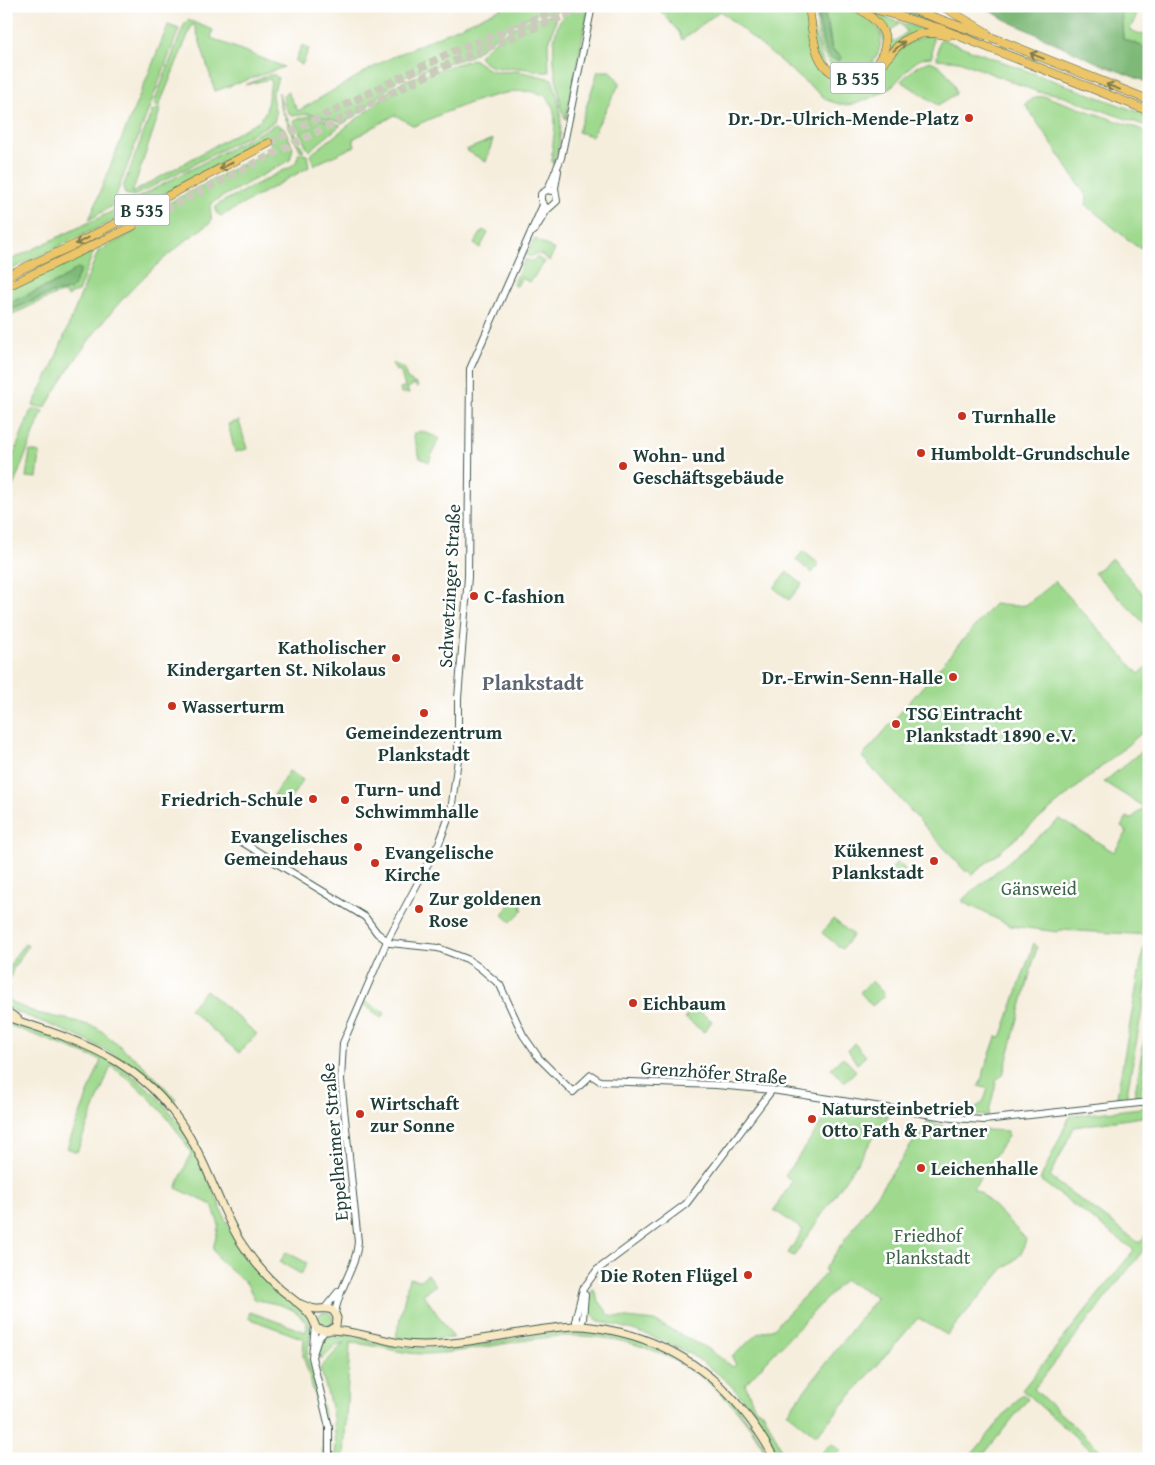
<svg xmlns="http://www.w3.org/2000/svg" width="1155" height="1465" font-family="'Gentium Book Plus',serif">
<rect width="100%" height="100%" fill="#fff"/>
<filter id="ink" filterUnits="userSpaceOnUse"><feTurbulence type="fractalNoise" baseFrequency=".02" numOctaves="2"/><feDisplacementMap in="SourceGraphic" scale="10" xChannelSelector="R" yChannelSelector="G"/><feConvolveMatrix kernelMatrix="1 2 1 2 8 2 1 2 1" color-interpolation-filters="sRGB"/></filter>
<filter id="wash" filterUnits="userSpaceOnUse"><feTurbulence type="fractalNoise" baseFrequency=".0096" numOctaves="4" result="noise"/><feDisplacementMap in="SourceGraphic" scale="20" xChannelSelector="R" yChannelSelector="G"/><feGaussianBlur stdDeviation="1.12" result="paint"/><feColorMatrix in="noise" values="0 0 0 0 0 0 0 0 0 0 0 0 0 0 0 0 0 1.4 0 .05"/><feComposite in="paint" operator="in"/></filter>
<g filter="url(#wash)">
<rect width="100%" height="100%" fill="#f6eedd"/>
<g fill="#9ed98d" stroke="#5e8b60" fill-rule="evenodd">
<polygon points="506,6 565,6 557,11 536,14 508,27 471,56 401,77 363,110 344,123 309,114 291,116 285,106 283,95 287,91 298,111 384,61"/>
<path d="M570 6H589L566 119C561 113 560 101 559 93 553 62 547 32 570 6Z"/>
<path d="M656 6H806L826 72C867 107 890 37 933 35L932 57C913 57 906 74 893 85 884 93 858 105 846 105 840 105 833 102 827 100L720 11 682 40 679 32Z"/>
<path d="M816 6C935 6 860 113 825 57 815 42 818 21 816 6ZM818 16 828 22 832 50 840 55H827L823 45Z"/>
<polygon points="880,6 888,6 915,14 978,36 1085,81 967,34"/>
<polygon points="1121,8 1137,14 1130,30 1149,37 1149,49 1123,39"/>
<path d="M553 15 556 20 548 46 549 72C539 73 530 69 520 68 504 66 490 73 479 56 497 36 526 16 553 15Z"/>
<path d="M876 15 925 30 887 54ZM900 23 907 32 894 42 888 33Z"/>
<polygon points="188,20 213,30 211,38 284,67 215,91 195,26 192,25 159,106 155,106 154,103 184,25"/>
<path d="M168 25 179 29 112 206 89 220C114 154 143 90 168 25Z"/>
<polygon points="941,39 1149,116 1149,127 1056,94 1038,92 959,61 937,59 939,41"/>
<polygon points="302,45 309,49 302,65 295,61"/>
<path d="M473 59 488 69 499 72 518 71 552 79C563 110 564 134 553 165 548 154 560 124 552 105 536 68 438 116 414 126L395 115 353 139 355 146 314 165 310 155 372 107 393 87 408 79Z"/>
<path d="M930 61C943 65 955 81 956 94L938 105 901 81 917 66Z"/>
<polygon points="598,71 611,71 620,83 592,136 578,132"/>
<polygon points="269,75 275,75 278,78 272,96 276,114 274,122 134,196 125,194 123,187 152,111 161,108 132,193 260,120 266,111 271,81 270,79 245,85"/>
<polygon points="279,92 283,110 304,151 300,150 280,106"/>
<polygon points="1044,96 1149,132 1149,252 1147,249 1136,246 1086,205 1087,197 1025,104 1036,97"/>
<polygon points="310,116 341,125 309,151 293,120"/>
<path d="M276 124 284 128 293 148 290 160 213 202C207 210 214 216 210 223 136 274 90 331 45 408L33 405 52 367 99 249 101 250 135 231 133 222 273 148 268 138 129 213 6 272V262L109 213Z"/>
<polygon points="493,139 486,162 466,150"/>
<polygon points="299,153 307,155 309,167 227,213 221,216 216,213 216,206 222,202 290,167 296,162"/>
<polygon points="483,230 488,233 480,248 474,244"/>
<polygon points="535,239 555,250 549,261 542,255 535,254 531,257 526,255"/>
<polygon points="89,253 93,253 78,292 70,294 69,297 63,293 55,295 6,317 6,312 52,293 70,290 79,274 78,268 61,280 6,304 6,291"/>
<polygon points="536,257 545,262 530,282 521,278 517,286 513,285 525,259 532,261"/>
<polygon points="392,363 404,368 407,379 418,385 417,388 414,384 407,389 409,393 401,393 400,388 405,387 400,370 396,371"/>
<polygon points="35,408 43,411 6,504 6,475 30,412"/>
<polygon points="239,421 247,449 235,452 228,424"/>
<polygon points="421,431 439,438 429,462 420,458 413,434"/>
<polygon points="30,451 40,453 37,478 26,477"/>
<polygon points="803,551 819,564 812,573 796,560"/>
<polygon points="1112,558 1149,601 1149,628 1094,573"/>
<polygon points="787,572 802,584 789,600 774,588"/>
<polygon points="1055,581 1139,674 1149,665 1149,727 972,875 968,870 966,872 862,757 994,604 1011,606 1026,605"/>
<polygon points="1149,745 1149,935 1060,930 1058,932 1011,926 963,902 963,899 1060,819 1114,852 1127,832 1121,827 1127,817 1131,819 1144,807 1104,782"/>
<polygon points="289,771 303,780 287,804 274,795"/>
<polygon points="897,862 905,869 893,882 886,876"/>
<polygon points="518,895 524,901 521,906 523,910 511,922 502,914"/>
<polygon points="833,919 853,935 842,949 822,933"/>
<polygon points="1145,940 1149,940 1149,972 1126,1099 1116,1101"/>
<path d="M1034 943 1037 947 1003 1075 997 1079 988 1116 944 1113 916 1109C933 1110 975 1117 984 1100 986 1097 986 1092 988 1089L979 1086 996 1037 1001 1038Z"/>
<path d="M25 944 28 946 13 969 9 982V998L12 1003 37 1013 75 1021 98 1028 143 1065 176 1099 171 1102C125 1050 69 1033 7 1008 2 984 8 961 25 944Z"/>
<polygon points="872,981 885,995 872,1006 860,992"/>
<polygon points="206,990 257,1034 239,1053 189,1009"/>
<polygon points="366,1002 385,1013 381,1018 363,1004"/>
<polygon points="693,1007 712,1021 704,1032 685,1018"/>
<polygon points="1149,1013 1149,1045 1140,1098 1134,1098"/>
<path d="M6 1018C62 1039 121 1056 162 1102 188 1131 202 1166 218 1201 222 1211 226 1223 232 1232 252 1265 277 1293 308 1316L311 1331 307 1356 323 1409 327 1430 326 1459H323L322 1421 303 1355 304 1339 248 1318 250 1312 306 1332 307 1325C298 1306 274 1303 255 1300L247 1284 220 1261 213 1249 219 1225 212 1205 176 1188 191 1153C169 1115 146 1092 111 1066L77 1152 67 1148 101 1060 6 1024Z"/>
<polygon points="854,1043 866,1056 857,1064 848,1050"/>
<polygon points="843,1057 856,1071 844,1082 831,1068"/>
<polygon points="1149,1107 1149,1116 1074,1127 1050,1177 1139,1243 1149,1231 1149,1243 1034,1389 1110,1459 1101,1459 1022,1390 1134,1250 1040,1180 1070,1116"/>
<polygon points="831,1109 889,1115 794,1256 788,1253 803,1230 774,1210 792,1181 785,1176"/>
<path d="M928 1121 949 1128 1008 1131V1136L973 1189 980 1192 1026 1239 1022 1252 1016 1259 1004 1268 947 1335 918 1318 816 1436 787 1413 877 1297 844 1280 745 1384 755 1408 764 1413 786 1459H780C740 1374 688 1342 599 1321 586 1312 589 1303 593 1288L599 1301 610 1316 654 1321 707 1348 733 1367 736 1365 732 1357 757 1334 774 1328 827 1272 824 1270Z"/>
<polygon points="286,1252 307,1263 301,1274 280,1262"/>
<polygon points="428,1274 436,1285 423,1294 454,1338 414,1340 396,1337 409,1278 420,1280"/>
<circle cx="325" cy="1320" r="8"/>
<path d="M566 1331C637 1333 699 1354 743 1414 754 1428 763 1444 773 1459H769C725 1371 638 1325 541 1338 502 1343 464 1353 425 1354 399 1354 375 1344 350 1343L344 1459H335C338 1427 329 1397 320 1368L344 1343 336 1346 321 1360 320 1350 326 1338 341 1337 342 1334C372 1341 402 1348 433 1348 477 1348 521 1335 566 1331Z"/>
<polygon points="1022,1394 1028,1399 980,1459 968,1459"/>
<polygon points="831,1443 841,1451 833,1459 816,1459"/>
</g>
<g fill="#7eb978" stroke="#4e7b56">
<polygon points="983,6 1121,8 1123,39 1149,49 1149,83 1098,63 1004,19"/>
<polygon points="825,14 832,50 842,57 839,61 830,58 823,45 818,16"/>
<polygon points="77,268 81,269 73,287 70,290 52,293 6,312 6,304 61,280"/>
</g>
</g>
<g filter="url(#ink)">
<g fill="none" stroke-linecap="round" stroke-linejoin="round">
<g stroke="#cbcbbb" stroke-width="8" stroke-dasharray="8 4" stroke-linecap="butt">
<polyline points="269,143 450,53 567,6"/>
<polyline points="133,226 455,61 561,17 598,6"/>
</g>
<g stroke="#3f584d" stroke-width="8">
<g id="tertiary">
<polyline points="548,189 561,158 592,6"/>
<polyline points="545,206 541,201 541,194 547,190 552,191"/>
<polyline points="534,231 547,210 557,201 555,188 558,171"/>
<polyline points="237,839 365,917 377,933 390,943 438,948 467,959 479,967 500,985 523,1035 539,1058 573,1092 591,1075 600,1081 716,1085 772,1090 952,1118 984,1120 1149,1102"/>
<polyline points="325,1308 338,1292"/>
<path d="M335 1313C339 1287 356 1268 358 1242L341 1080 343 1043 387 941 440 841 451 811 458 759V698L468 577 470 369 543 205"/>
<polyline points="315,1325 312,1357 329,1427 329,1459"/>
<polyline points="576,1326 576,1317 583,1289 597,1270 686,1204 772,1090"/>
<polyline points="580,1326 583,1319 585,1295"/>
<polyline points="313,1354 318,1339 325,1331"/>
</g>
</g>
<g stroke="#3f584d" stroke-width="9">
<g id="secondary">
<polyline points="6,1011 18,1019"/>
<path d="M6 1017C94 1045 153 1065 198 1152 213 1181 223 1213 240 1241 251 1258 264 1274 279 1288 289 1297 302 1304 310 1315 314 1320 314 1324 317 1329L328 1331 336 1326 337 1318C333 1306 326 1309 317 1309 310 1309 302 1304 296 1302"/>
<path d="M331 1330C363 1331 392 1346 425 1345 475 1344 524 1329 574 1326 590 1325 605 1329 619 1332 691 1349 741 1396 775 1459"/>
</g>
</g>
<g stroke="#3f584d" stroke-width="9">
<g id="trunk">
<path d="M809 6C813 33 812 74 848 78 856 79 866 77 873 72 888 61 895 43 913 36 925 31 936 33 948 36"/>
<path d="M855 6C878 20 897 36 877 63"/>
<polyline points="864,6 939,28 1149,111"/>
<polyline points="902,6 996,39 1149,100"/>
<polyline points="942,6 986,32"/>
<polyline points="6,276 76,244 269,143"/>
<polyline points="6,287 133,226"/>
</g>
</g>
<use href="#tertiary" stroke="#fff" stroke-width="6"/>
<use href="#secondary" stroke="#f8e8c3" stroke-width="7"/>
<use href="#trunk" stroke="#edc569" stroke-width="8"/>
</g>
<defs><path id="oneway-shaft" d="M-6 0H5M1.5-3L5.5 0L1.5 3" fill="none" stroke-width="1.6" stroke-linecap="round" stroke-linejoin="round" transform="scale(1.25)"/></defs>
<g stroke="#7c7a4c">
<use href="#oneway-shaft" transform="translate(899 46) rotate(-41)"/>
<use href="#oneway-shaft" transform="translate(1037 56) rotate(-157)"/>
<use href="#oneway-shaft" transform="translate(1113 87) rotate(-159)"/>
<use href="#oneway-shaft" transform="translate(226 166) rotate(152)"/>
<use href="#oneway-shaft" transform="translate(82 241) rotate(153)"/>
</g>
</g>
<g fill="#c8321e" stroke="#fff" stroke-width="2">
<circle cx="969" cy="118" r="5"/>
<circle cx="962" cy="416" r="5"/>
<circle cx="921" cy="453" r="5"/>
<circle cx="623" cy="466" r="5"/>
<circle cx="474" cy="596" r="5"/>
<circle cx="396" cy="658" r="5"/>
<circle cx="953" cy="677" r="5"/>
<circle cx="172" cy="706" r="5"/>
<circle cx="424" cy="713" r="5"/>
<circle cx="896" cy="724" r="5"/>
<circle cx="313" cy="799" r="5"/>
<circle cx="345" cy="800" r="5"/>
<circle cx="358" cy="847" r="5"/>
<circle cx="934" cy="861" r="5"/>
<circle cx="375" cy="863" r="5"/>
<circle cx="419" cy="909" r="5"/>
<circle cx="633" cy="1003" r="5"/>
<circle cx="360" cy="1114" r="5"/>
<circle cx="812" cy="1119" r="5"/>
<circle cx="921" cy="1168" r="5"/>
<circle cx="748" cy="1275" r="5"/>
</g>
<g text-anchor="middle" dominant-baseline="central" stroke-width="5" stroke-linejoin="round" paint-order="stroke">
<g fill="#fff" stroke="#627771" stroke-width="1">
<rect x="830.5" y="62.5" width="55" height="31" rx="4"/>
<rect x="114.5" y="194.5" width="55" height="31" rx="4"/>
</g>
<g font-size="18" font-weight="bold" fill="#1f3d34">
<text x="858" y="78">B 535</text>
<text x="142" y="210">B 535</text>
</g>
<g font-size="19" font-weight="bold" fill="#1f3d34" stroke="#fff" text-anchor="start">
<text x="959" y="118" text-anchor="end">Dr.-Dr.-Ulrich-Mende-Platz</text>
<text x="972" y="416">Turnhalle</text>
<text x="931" y="453">Humboldt-Grundschule</text>
<text x="633" y="455">Wohn- und<tspan x="633" dy="22">Geschäftsgebäude</tspan></text>
<text x="484" y="596">C-fashion</text>
<text x="386" y="647" text-anchor="end">Katholischer<tspan x="386" dy="22">Kindergarten St. Nikolaus</tspan></text>
<text x="943" y="677" text-anchor="end">Dr.-Erwin-Senn-Halle</text>
<text x="182" y="706">Wasserturm</text>
<text x="906" y="713">TSG Eintracht<tspan x="906" dy="22">Plankstadt 1890 e.V.</tspan></text>
<text x="424" y="732" text-anchor="middle">Gemeindezentrum<tspan x="424" dy="22">Plankstadt</tspan></text>
<text x="355" y="789">Turn- und<tspan x="355" dy="22">Schwimmhalle</tspan></text>
<text x="303" y="799" text-anchor="end">Friedrich-Schule</text>
<text x="348" y="836" text-anchor="end">Evangelisches<tspan x="348" dy="22">Gemeindehaus</tspan></text>
<text x="924" y="850" text-anchor="end">Kükennest<tspan x="924" dy="22">Plankstadt</tspan></text>
<text x="385" y="852">Evangelische<tspan x="385" dy="22">Kirche</tspan></text>
<text x="429" y="898">Zur goldenen<tspan x="429" dy="22">Rose</tspan></text>
<text x="643" y="1003">Eichbaum</text>
<text x="370" y="1103">Wirtschaft<tspan x="370" dy="22">zur Sonne</tspan></text>
<text x="822" y="1108">Natursteinbetrieb<tspan x="822" dy="22">Otto Fath &amp; Partner</tspan></text>
<text x="931" y="1168">Leichenhalle</text>
<text x="738" y="1275" text-anchor="end">Die Roten Flügel</text>
</g>
<g font-size="19" fill="#1f3d34" stroke="#fff">
<text transform="translate(449 586) rotate(-87)">Schwetzinger Straße</text>
<text transform="translate(714 1072) rotate(4)">Grenzhöfer Straße</text>
<text transform="translate(334 1142) rotate(-95)">Eppelheimer Straße</text>
</g>
<g font-size="19" fill="#3f644a" stroke="#fff">
<text x="1039" y="888">Gänsweid</text>
<text x="928" y="1235">Friedhof<tspan x="928" dy="22">Plankstadt</tspan></text>
</g>
<g font-size="21" font-weight="bold" fill="#5e6671" stroke="#fff">
<text x="533" y="682">Plankstadt</text>
</g>
</g>
<rect width="1155" height="1465" fill="none" stroke="#fff" stroke-width="25"/>
</svg>
